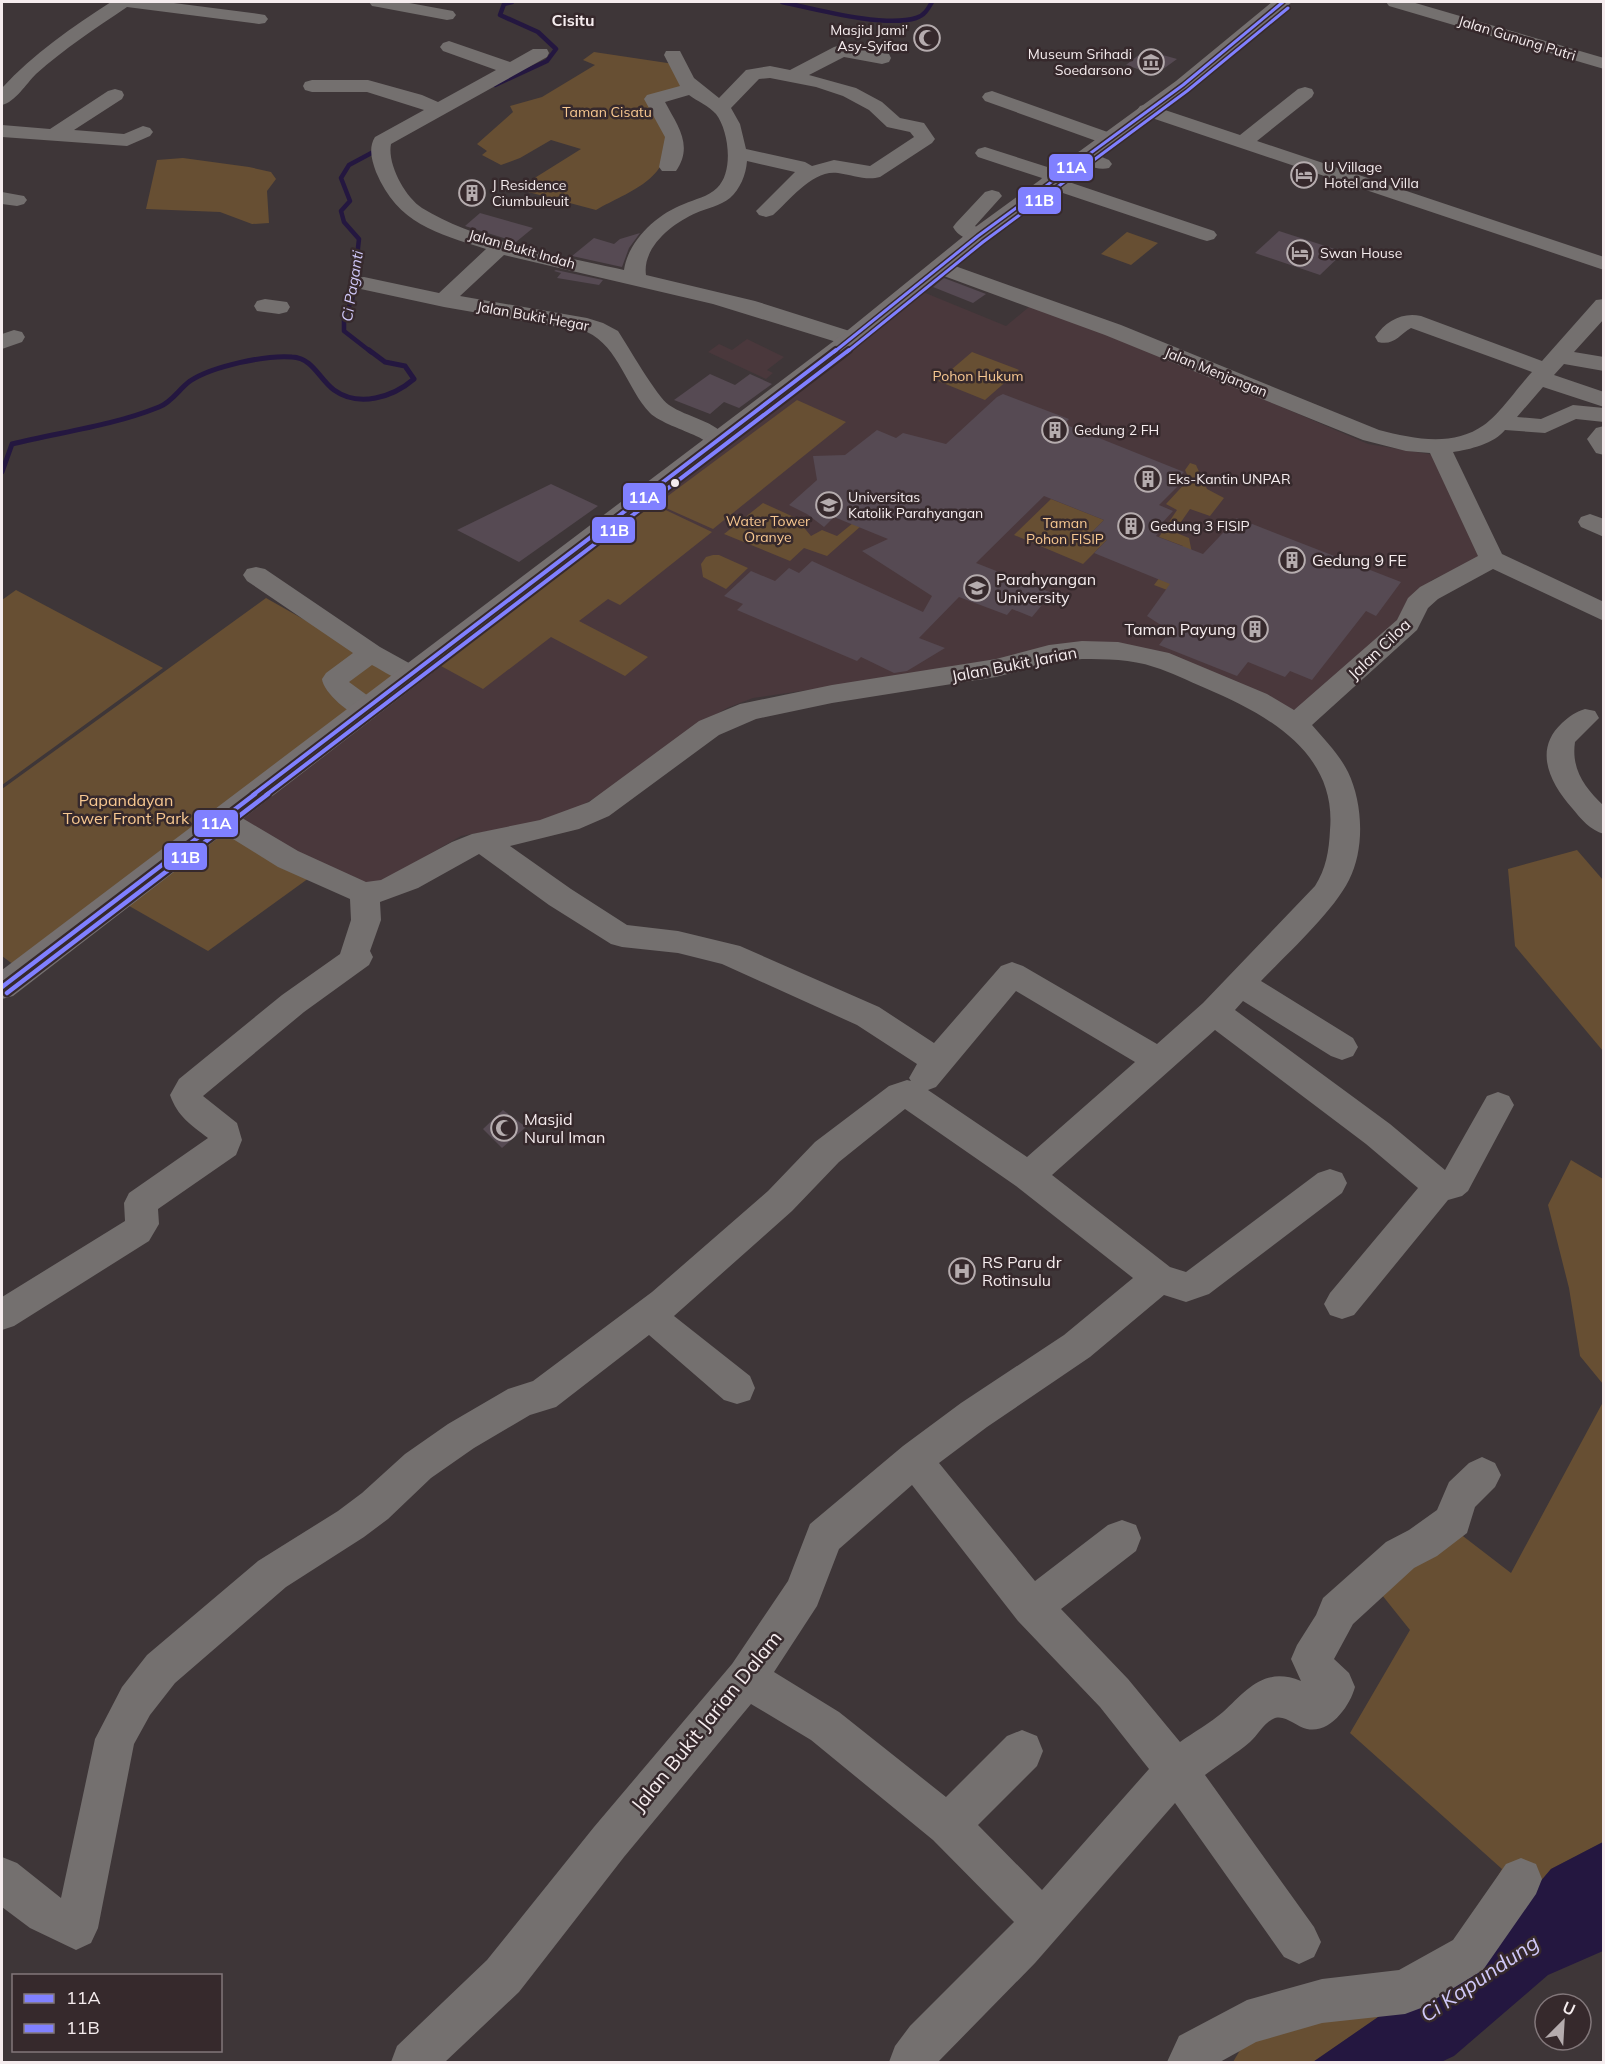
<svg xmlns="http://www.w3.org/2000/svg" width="1605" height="2064" font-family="Mulish,sans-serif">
<rect width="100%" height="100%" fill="#3e3638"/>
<g fill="#4a383c">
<polygon points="923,292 1006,326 1030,306 1149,350 1368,444 1441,456 1481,558 1432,580 1413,597 1403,621 1309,704 1293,710 1197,668 1051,649 903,676 753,698 727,708 694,727 600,795 570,812 535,823 461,836 374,886 355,887 228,819"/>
<polygon points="747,339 784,357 767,370 773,373 766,379 708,352 719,344 732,350"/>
</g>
<g fill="#674f33">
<path d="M594 52 674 64 686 88 659 93C662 105 667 117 668 129 672 180 633 189 596 210L517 189 581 149 551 140 520 158 501 165 482 155 487 151 477 144 513 112 510 106 542 97 595 65 583 60Z"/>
<polygon points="183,158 249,167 271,172 276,179 267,191 269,223 252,224 220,212 146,209 157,160"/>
<polygon points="1127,232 1158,243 1131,265 1101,254"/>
<polygon points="972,352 1019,370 985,400 938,381"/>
<polygon points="797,400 846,422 713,529 657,504"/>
<polygon points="1190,463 1196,465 1207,489 1224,498 1210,516 1190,509 1174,532 1189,538 1192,553 1175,593 1154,585 1183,546 1159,537 1177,510 1166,504 1189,479 1185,470"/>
<polygon points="1051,499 1104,520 1091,533 1107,540 1083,564 1014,535"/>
<polygon points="763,503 796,518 811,536 822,530 837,536 853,523 861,526 827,556 804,548 790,561 724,534"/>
<polygon points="653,504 712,532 620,605 608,599 579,621 648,657 625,676 551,637 483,689 441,666"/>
<polygon points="713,555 719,555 748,568 726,589 703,577 701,564 706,557"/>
<polygon points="16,590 163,668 2,785 2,600"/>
<polygon points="266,598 402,675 213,821 309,878 208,951 110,895 18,968 2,956 2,789"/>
<polygon points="1577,850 1603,880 1603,1051 1515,946 1508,869"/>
<polygon points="1571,1160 1603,1179 1603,1384 1580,1356 1569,1288 1548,1205"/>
<polygon points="1603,1402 1603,1842 1551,1869 1477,1956 1468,1955 1313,2062 1233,2062 1255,2025 1398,1990 1462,1940 1502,1869 1350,1733 1410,1630 1374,1585 1442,1520 1511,1573"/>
</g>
<polygon fill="#241740" points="1603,1842 1603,1951 1548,1975 1454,2056 1441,2062 1313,2062 1468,1955 1477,1956 1551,1869"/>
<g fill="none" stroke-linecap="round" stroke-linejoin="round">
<g stroke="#241740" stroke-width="4.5">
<path d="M782 2C815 9 885 28 916 18 924 16 928 9 932 2"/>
<polyline points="495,85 547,61 556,49 538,32 500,15 504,4 512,2"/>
<polyline points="371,352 344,331 344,315 352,301 359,239 344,222 341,211 350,201 341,178 349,165 377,150"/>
</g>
<path stroke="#241740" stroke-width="5" d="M2 472 12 444C61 432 112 426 159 407 172 402 179 389 190 381 213 366 265 355 292 357 313 358 319 379 334 390 359 408 393 397 414 379L405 366 385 362 369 350"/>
</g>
<g fill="#564a53">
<polygon points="1145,50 1177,59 1155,75 1126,65"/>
<polygon points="480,213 533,228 516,242 465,226"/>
<polygon points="1279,231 1344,252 1320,275 1255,253"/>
<polygon points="640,233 629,248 622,267 572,256 594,238 614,244 620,239"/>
<polygon points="556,270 603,280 599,285 557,278 561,273 554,271"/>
<polygon points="944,278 986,294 973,303 933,287"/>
<polygon points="710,374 735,385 750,374 772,384 739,408 724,402 710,414 674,400"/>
<polygon points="1003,394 1069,419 1064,424 1184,472 1178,478 1184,480 1159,505 1173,511 1163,522 1167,523 1156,536 1203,554 1237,518 1401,582 1376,616 1366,611 1312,680 1290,671 1285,677 1248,662 1237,676 1159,645 1170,631 1147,616 1170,584 1094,553 1107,540 1091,533 1104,520 1044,496 976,563 1052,593 1032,617 1012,609 1007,615 959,597 919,638 945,648 907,671 894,673 861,657 857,661 737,610 743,604 724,596 751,571 775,581 789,568 799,573 812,561 923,612 932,596 862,551 888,539 834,517 824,527 807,514 789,505 817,480 813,456 845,455 877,430 896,438 903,433 946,444 997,397"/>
<polygon points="551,484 598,506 519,562 457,530"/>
<polygon points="503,1110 526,1127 502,1148 483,1129"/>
</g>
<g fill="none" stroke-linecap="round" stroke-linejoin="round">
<g fill="#74706f" fill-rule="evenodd">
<path d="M111 2H166L259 14 265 15 268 19 265 23 259 24 127 7C96 28 64 49 36 74 26 84 15 102 2 105V88C33 54 72 27 111 2Z"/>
<polygon points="369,2 404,2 453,11 456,15 453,19 447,20 378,7 372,6"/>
<polygon points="1386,2 1412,2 1604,58 1604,69 1389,6"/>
<path d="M449 41 510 62 533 49H547L549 53 547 57 391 144C387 164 405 197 422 208 477 242 561 256 624 270 628 241 657 214 684 204 695 199 708 197 717 188 734 172 729 131 716 114 709 106 697 101 689 95L665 102C677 125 694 145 676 171H662L659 167 665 137 644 99 647 95 680 86 664 55 666 51H680L694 78 719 98 746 70 770 66 790 70 834 47 841 45 889 54 891 58 889 62 882 64 844 57 809 75 856 88 882 102 900 118 924 123 935 139 932 143 880 177C867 181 852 175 838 173 813 169 790 200 773 215L766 217 759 215 756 211 795 172 747 161C746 175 740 189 730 198 720 206 707 208 696 213 673 223 642 247 646 275L755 301 859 334 862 339 859 344 851 346 843 344 713 304 504 255 460 296 587 318 603 323 618 331C628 346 657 397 669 405 688 418 715 420 729 440L725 445C711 449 708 441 696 436 684 430 659 422 650 413 627 389 619 347 587 332L444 307 356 288 353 283 356 278 364 277 439 293 486 249C436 233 398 224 376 172 372 161 368 148 375 137L424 110 367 92H312L305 90 303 86 305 82 312 80H368L422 95 438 102 496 70 443 51 440 47 443 43ZM770 78 816 87 843 96 869 110 887 127 910 132 914 137 870 166 834 160 812 166 805 162 746 149 740 124 731 108 759 79Z"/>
<polygon points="1305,87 1312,89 1314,93 1312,97 1257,141 1604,257 1604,270 1140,114 1137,110 1140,106 1147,104 1240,135 1298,89"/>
<polygon points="115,89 122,91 124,95 122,99 74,130 124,134 143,126 150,128 153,132 150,136 127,146 2,137 2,125 50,129 108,91"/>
<polygon points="992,91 1116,135 1119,139 1116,143 1102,143 985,101 982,97 985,93"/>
<polygon points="985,147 1063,172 1066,176 1063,180 1214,231 1217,235 1214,239 1207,241 1200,239 1042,186 1039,182 1042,178 978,157 975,153 978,149"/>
<path d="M1085 150 1109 160 1112 164 1109 168C1098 171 1082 165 1075 156L1078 152Z"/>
<path d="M992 190 999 192 1002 196 975 226 985 232 988 236 985 240C973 243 959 238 953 227L956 223 985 192Z"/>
<polygon points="2,192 24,196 27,200 24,204 17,206 2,204"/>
<path d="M941 261 1121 325 1379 430C1414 439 1453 447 1484 425 1499 415 1519 386 1532 372L1411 328C1399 335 1394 346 1378 342L1375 337C1386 321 1402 312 1421 316L1542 361 1596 300 1604 299V319L1574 352 1604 357V371L1564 364 1554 375 1604 392V407L1543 387 1517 417 1541 419 1573 405 1604 408V422L1576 419 1545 433 1505 430C1495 443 1469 450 1453 452L1502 554 1604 602V621L1493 569 1438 599 1428 608 1417 630 1312 725C1325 740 1339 754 1348 772 1363 803 1365 849 1349 880 1333 912 1287 954 1261 981L1353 1038 1358 1047 1353 1056 1342 1060 1331 1056 1243 1001 1235 1010 1390 1124 1445 1170 1487 1096 1498 1092 1509 1096 1514 1105 1468 1191 1462 1196 1448 1200 1354 1315 1342 1319 1330 1315 1324 1304 1330 1293 1418 1188 1366 1144 1215 1030 1052 1175 1170 1267 1186 1272 1318 1173 1330 1169 1342 1173 1347 1183 1342 1193 1209 1294 1186 1302 1164 1295 1090 1357 987 1427 939 1463 1035 1581 1108 1525 1122 1520 1136 1525 1141 1538 1136 1551 1061 1609 1128 1679 1180 1742C1194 1732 1210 1723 1223 1712 1247 1690 1264 1666 1301 1681L1291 1659 1297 1645 1316 1615 1323 1598 1386 1542 1409 1530 1437 1510 1449 1482 1469 1463 1482 1457 1495 1463 1501 1475 1495 1487 1475 1507 1467 1533 1437 1556 1414 1568 1353 1624 1334 1659 1349 1673 1355 1687C1350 1706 1330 1734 1307 1729 1296 1727 1284 1713 1273 1719 1264 1723 1257 1736 1250 1742 1236 1754 1219 1764 1205 1775L1314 1927 1321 1942 1314 1957 1299 1964 1284 1957 1175 1803 1035 1963 938 2062H889L895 2046 910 2026 1014 1922 933 1840 811 1740 751 1704 624 1857 519 1992 445 2062H391L397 2046 487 1960 594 1827 732 1664 788 1581 810 1524 903 1446 961 1403 1064 1335 1133 1278 1016 1186 905 1109 839 1162 792 1211 674 1316 750 1376 755 1388 750 1400 737 1404 724 1400 649 1335 556 1407 530 1415 474 1448 431 1478 388 1519 364 1537 286 1587 175 1683 150 1715 134 1744 98 1928 91 1943 76 1950 30 1928 2 1907V1857L17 1863 61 1898 95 1739 122 1687 147 1655 258 1561 338 1511 362 1493 405 1454 448 1424 508 1389 533 1381 652 1292 768 1191 815 1142 889 1086 907 1080 911 1081 909 1078 917 1064 857 1025 722 964 678 953 622 947 611 944 549 905 479 854 418 888 380 902 381 920 370 951 373 957 369 965 304 1012 203 1096 237 1123 242 1140 236 1155 158 1209 159 1224 149 1241 14 1326 2 1330V1297L125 1221 124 1203 129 1193 208 1138C190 1124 178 1117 170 1095L179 1079 282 995 340 954 351 920 350 899 278 867 212 826 208 819 212 812 222 809 232 812 298 851 366 882 381 880 452 842 472 834 540 820 589 802 699 721 740 704 832 685 996 659 1049 645 1082 641 1118 642 1169 653 1267 694 1294 710 1397 620 1408 598 1420 587 1478 556 1430 453 1406 451 1363 440 1105 335 933 272 930 267 933 262ZM1082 659C1106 659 1131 659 1154 667 1171 672 1188 681 1205 688 1266 714 1337 752 1330 830 1329 851 1326 869 1315 886L1203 1003 1157 1044 1023 966 1012 962 1001 966 934 1043 879 1007 740 946 678 931 627 925 571 889 510 846 579 829 609 816 719 735 756 719 832 703 996 677 1049 663ZM1016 991 1135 1062 1027 1157 928 1090 936 1087ZM912 1485 1018 1621 1100 1707 1149 1769 1042 1890 978 1825 1037 1766 1043 1751 1037 1736 1022 1730 1007 1736 946 1797 839 1712 774 1672 817 1606 839 1549Z"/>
<polygon points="265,299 287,302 290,307 287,312 279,314 257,311 254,306 257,301"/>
<polygon points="14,330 22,332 25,337 22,342 2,349 2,334"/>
<polygon points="1604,426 1604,455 1596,453 1587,439 1596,428"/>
<polygon points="1590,514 1604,519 1604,537 1581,527 1578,522 1581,517"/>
<path d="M256 567 265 569 380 647 418 668 422 674 418 680C401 685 387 673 372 665L349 682 375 701 379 708 375 715C371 715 368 717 365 717 351 717 323 692 322 679L326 673 353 653 247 581 243 575 247 569Z"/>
<path d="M1585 709 1595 711 1599 718 1575 742C1571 770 1585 788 1604 806V834C1590 830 1581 819 1572 808 1550 783 1533 750 1562 723 1570 716 1575 712 1585 709Z"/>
<polygon points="1521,1858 1536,1864 1542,1879 1536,1894 1483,1970 1421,2008 1405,2014 1322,2023 1256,2042 1220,2062 1167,2062 1179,2036 1247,2000 1322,1979 1399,1970 1453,1940 1506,1864"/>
</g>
<polygon fill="#757070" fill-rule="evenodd" points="1272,2 1292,2 1190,89 986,241 859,344 13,996 2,999 2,970 843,334 970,231 1176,81"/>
<g stroke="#36292c" stroke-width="6">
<polyline id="bus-1-far2" points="834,352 978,236 1183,85 1283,2"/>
</g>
<g stroke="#36292c" stroke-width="8">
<polyline id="bus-1-far1" points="253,795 836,350"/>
</g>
<g stroke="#36292c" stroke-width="9">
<polyline id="bus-1" points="2,987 255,794"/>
</g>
<g stroke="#36292c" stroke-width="6">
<polyline id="bus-2-far2" points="847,352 983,242 1187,91 1288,8"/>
</g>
<g stroke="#36292c" stroke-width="8">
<polyline id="bus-2-far1" points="266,795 849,350"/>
</g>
<g stroke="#36292c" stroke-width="9">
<polyline id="bus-2" points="7,993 268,794"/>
</g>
<use href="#bus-1-far2" stroke="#8080ff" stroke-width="3"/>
<use href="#bus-1-far1" stroke="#8080ff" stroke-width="4"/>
<use href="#bus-1" stroke="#8080ff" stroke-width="4.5"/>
<use href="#bus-2-far2" stroke="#8080ff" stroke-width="3"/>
<use href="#bus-2-far1" stroke="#8080ff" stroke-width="4"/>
<use href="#bus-2" stroke="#8080ff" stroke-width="4.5"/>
</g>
<defs>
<g id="mosque-ring" transform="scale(1.35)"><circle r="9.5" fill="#36292c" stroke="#b5acae" stroke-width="1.5"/><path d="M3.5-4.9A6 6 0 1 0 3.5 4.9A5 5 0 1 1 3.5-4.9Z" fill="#b5acae"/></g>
<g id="museum-ring" transform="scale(1.35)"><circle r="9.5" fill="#36292c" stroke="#b5acae" stroke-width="1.5"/><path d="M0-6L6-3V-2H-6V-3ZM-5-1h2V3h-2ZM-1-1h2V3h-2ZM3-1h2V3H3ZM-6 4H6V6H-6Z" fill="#b5acae"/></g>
<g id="hotel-ring" transform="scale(1.35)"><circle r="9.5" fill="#36292c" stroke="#b5acae" stroke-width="1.5"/><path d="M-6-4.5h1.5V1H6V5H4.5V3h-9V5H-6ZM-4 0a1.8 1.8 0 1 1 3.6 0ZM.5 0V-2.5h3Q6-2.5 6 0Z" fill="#b5acae"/></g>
<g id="building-ring" transform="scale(1.35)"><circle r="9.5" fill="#36292c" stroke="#b5acae" stroke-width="1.5"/><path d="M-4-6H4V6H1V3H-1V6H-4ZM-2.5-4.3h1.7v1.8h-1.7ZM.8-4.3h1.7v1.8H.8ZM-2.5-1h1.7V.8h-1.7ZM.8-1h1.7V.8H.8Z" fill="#b5acae"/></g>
<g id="school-ring" transform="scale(1.35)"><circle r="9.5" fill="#36292c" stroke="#b5acae" stroke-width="1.5"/><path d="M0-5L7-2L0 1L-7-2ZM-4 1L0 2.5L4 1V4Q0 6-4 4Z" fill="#b5acae"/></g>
<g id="university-ring" transform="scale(1.35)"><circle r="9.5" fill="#36292c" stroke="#b5acae" stroke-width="1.5"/><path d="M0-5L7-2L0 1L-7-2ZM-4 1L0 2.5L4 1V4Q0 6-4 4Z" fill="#b5acae"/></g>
<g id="hospital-ring" transform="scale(1.35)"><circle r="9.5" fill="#36292c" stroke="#b5acae" stroke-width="1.5"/><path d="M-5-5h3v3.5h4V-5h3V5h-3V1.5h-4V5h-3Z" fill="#b5acae"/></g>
</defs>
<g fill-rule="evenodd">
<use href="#mosque-ring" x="927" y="38"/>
<use href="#museum-ring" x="1151" y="62"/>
<use href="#hotel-ring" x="1304" y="175"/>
<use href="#building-ring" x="472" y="193"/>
<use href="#hotel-ring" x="1300" y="253"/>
<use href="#building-ring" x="1055" y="430"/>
<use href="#building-ring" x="1148" y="479"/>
<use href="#school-ring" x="829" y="505"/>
<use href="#building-ring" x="1131" y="526"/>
<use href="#building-ring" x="1292" y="560"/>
<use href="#university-ring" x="977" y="588"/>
<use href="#building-ring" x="1255" y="629"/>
<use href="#mosque-ring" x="504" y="1128"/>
<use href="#hospital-ring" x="962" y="1271"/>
</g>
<circle fill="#f5ecee" stroke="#36292c" stroke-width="2" cx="675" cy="483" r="5"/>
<g text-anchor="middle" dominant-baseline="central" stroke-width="5" stroke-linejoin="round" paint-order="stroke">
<g font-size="14" fill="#f5ecee" stroke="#36292c" text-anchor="start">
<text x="908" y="30" text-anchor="end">Masjid Jami'<tspan x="908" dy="16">Asy-Syifaa</tspan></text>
<text x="1132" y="54" text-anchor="end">Museum Srihadi<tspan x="1132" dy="16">Soedarsono</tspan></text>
<text x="1324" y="167">U Village<tspan x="1324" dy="16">Hotel and Villa</tspan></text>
<text x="492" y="185">J Residence<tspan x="492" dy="16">Ciumbuleuit</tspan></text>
<text x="1320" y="253">Swan House</text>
<text x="1074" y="430">Gedung 2 FH</text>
<text x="1168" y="479">Eks-Kantin UNPAR</text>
<text x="848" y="497">Universitas<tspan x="848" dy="16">Katolik Parahyangan</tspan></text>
<text x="1150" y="526">Gedung 3 FISIP</text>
</g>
<g font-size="14" fill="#f5ecee" stroke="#36292c">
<text transform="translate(1517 38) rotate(17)">Jalan Gunung Putri</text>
<text transform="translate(522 249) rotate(16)">Jalan Bukit Indah</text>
<text transform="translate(533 316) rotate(10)">Jalan Bukit Hegar</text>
<text transform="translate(1216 372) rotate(22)">Jalan Menjangan</text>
</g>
<g font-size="14" fill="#f8c891" stroke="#36292c">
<text x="607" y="112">Taman Cisatu</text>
<text x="978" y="376">Pohon Hukum</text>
<text x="768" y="521">Water Tower<tspan x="768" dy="16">Oranye</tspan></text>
<text x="1065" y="523">Taman<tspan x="1065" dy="16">Pohon FISIP</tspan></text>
</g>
<g font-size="15" font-style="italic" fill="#d0c8f9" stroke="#36292c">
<text transform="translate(352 286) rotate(-81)">Ci Paganti</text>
</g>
<g font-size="16" font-weight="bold" fill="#f5ecee" stroke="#36292c">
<text x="573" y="20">Cisitu</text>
</g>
<g font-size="16" fill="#f5ecee" stroke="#36292c" text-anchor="start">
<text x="1312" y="560">Gedung 9 FE</text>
<text x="996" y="579">Parahyangan<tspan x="996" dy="18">University</tspan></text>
<text x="1236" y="629" text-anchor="end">Taman Payung</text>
<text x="524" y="1119">Masjid<tspan x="524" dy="18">Nurul Iman</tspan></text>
<text x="982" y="1262">RS Paru dr<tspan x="982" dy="18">Rotinsulu</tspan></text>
</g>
<g font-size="16" fill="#f5ecee" stroke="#36292c">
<text transform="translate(1379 649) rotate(-44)">Jalan Ciloa</text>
<text transform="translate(1014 664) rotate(-11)">Jalan Bukit Jarian</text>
</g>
<g font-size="16" fill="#f8c891" stroke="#36292c">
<text x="126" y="800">Papandayan<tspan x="126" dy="18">Tower Front Park</tspan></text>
</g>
<g font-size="20" fill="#f5ecee" stroke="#36292c">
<text transform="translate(706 1721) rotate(-51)">Jalan Bukit Jarian Dalam</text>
</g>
<g font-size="21" font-style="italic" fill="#d0c8f9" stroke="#36292c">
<text transform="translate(1479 1978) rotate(-34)">Ci Kapundung</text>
</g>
</g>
<g stroke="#36292c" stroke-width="2">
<rect x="1048" y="153" width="46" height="29" rx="6" fill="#8080ff"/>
<rect x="1017" y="186" width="45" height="29" rx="6" fill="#8080ff"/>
<rect x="622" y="482" width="45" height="29" rx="6" fill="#8080ff"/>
<rect x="591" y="516" width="45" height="28" rx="6" fill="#8080ff"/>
<rect x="193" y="809" width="46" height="29" rx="6" fill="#8080ff"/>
<rect x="163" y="842" width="45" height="29" rx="6" fill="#8080ff"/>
</g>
<g font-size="16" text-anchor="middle" font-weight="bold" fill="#fff">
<text x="1071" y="173">11A</text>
<text x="1039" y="206">11B</text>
<text x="644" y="503">11A</text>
<text x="614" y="536">11B</text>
<text x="216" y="829">11A</text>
<text x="185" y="863">11B</text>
</g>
<rect width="1605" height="2064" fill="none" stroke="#f5ecee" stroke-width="6"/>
<rect x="12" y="1974" width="210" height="78" fill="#36292c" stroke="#82777a" stroke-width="1.5"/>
<rect x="24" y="1994" width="30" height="9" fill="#8080ff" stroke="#82777a" stroke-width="1.5"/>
<text x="66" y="2004" font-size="18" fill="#f5ecee">11A</text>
<rect x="24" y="2024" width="30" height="9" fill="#8080ff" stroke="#82777a" stroke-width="1.5"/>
<text x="66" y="2034" font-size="18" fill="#f5ecee">11B</text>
<g transform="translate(1563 2022) rotate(24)"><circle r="28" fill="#36292c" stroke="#82777a" stroke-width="1.5"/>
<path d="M0-4.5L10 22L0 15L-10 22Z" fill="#b5acae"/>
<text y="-9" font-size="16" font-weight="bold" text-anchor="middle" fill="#f5ecee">U</text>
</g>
</svg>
